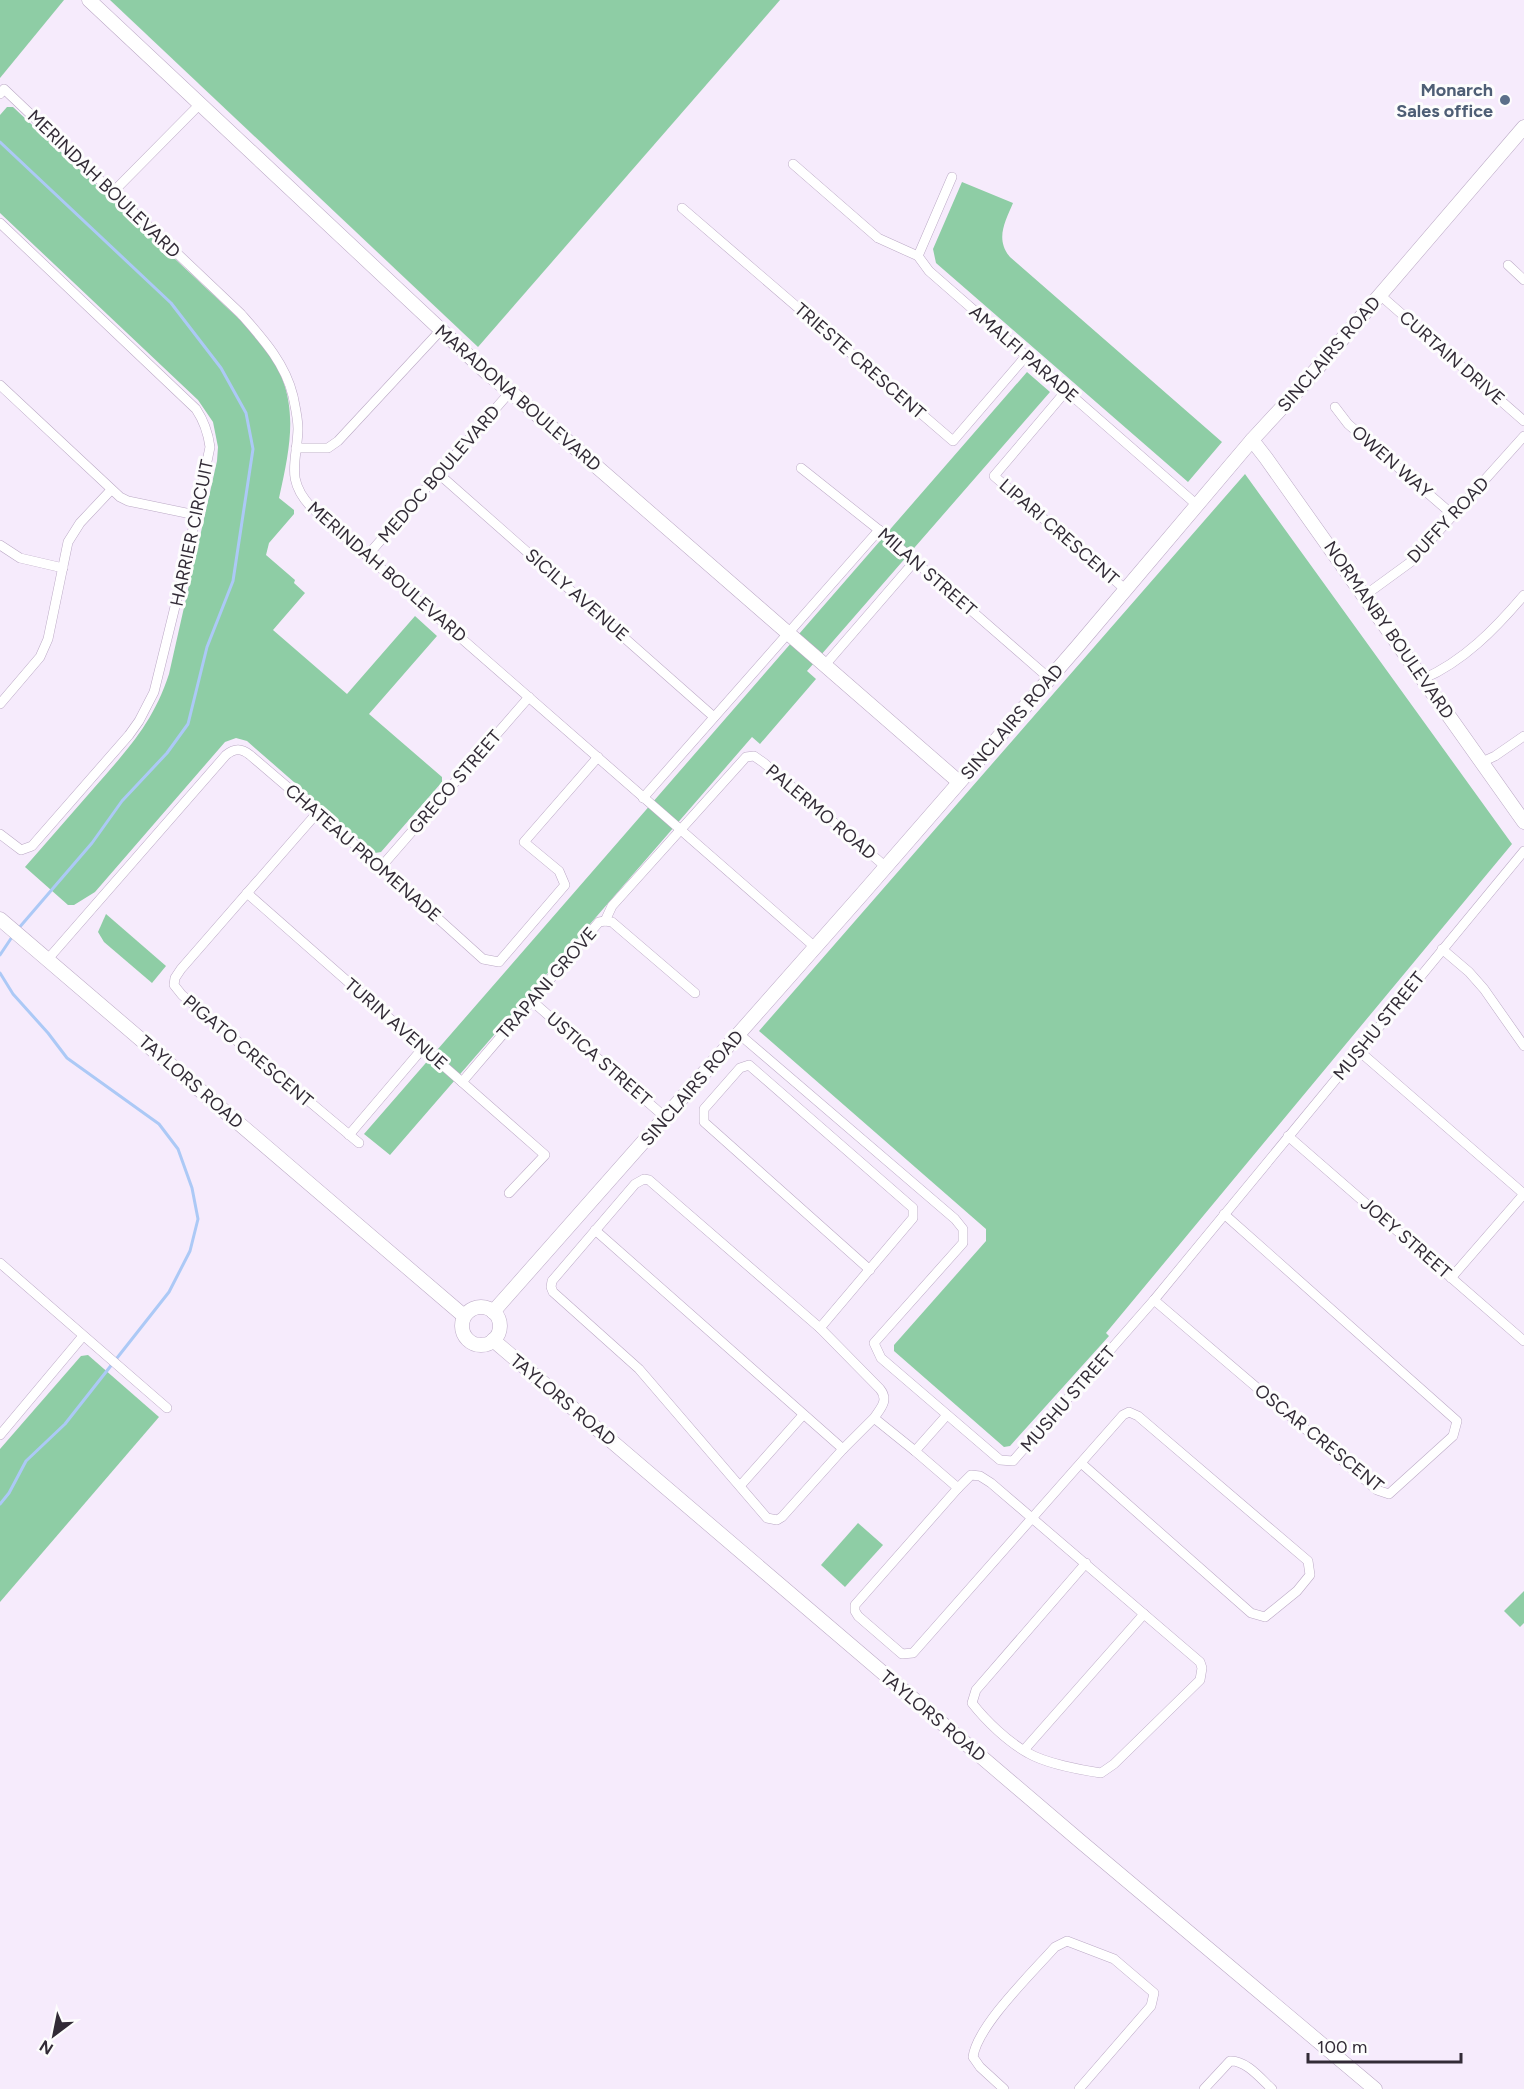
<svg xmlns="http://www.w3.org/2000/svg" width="1524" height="2089" font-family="Figtree,sans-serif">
<rect width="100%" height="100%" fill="#f6ebfc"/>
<g fill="#8ecda5">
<polygon points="0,0 64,0 0,78"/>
<polygon points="110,0 780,0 478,347"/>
<path d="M7 107H13L254 333C301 388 294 432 279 498L294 510V514L269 543 266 555 295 580 294 583 305 593 273 630 347 694 415 616 437 636 369 714 442 777V782L381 852 375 853 247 741 236 738 225 742 95 892 74 905H68L25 867C48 841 71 814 94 788 128 749 153 723 169 674L217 461 218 447 213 422 198 400 0 213V115Z"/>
<path d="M962 182 1013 203C1005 222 995 239 1010 257L1222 442 1188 482 936 263 933 249Z"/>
<polygon points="1027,372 1050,392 807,671 816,679 760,744 752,737 390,1155 364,1134"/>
<polygon points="1245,474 1512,844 1106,1333 1109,1336 1010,1446 1004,1447 894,1351 894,1345 986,1241 986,1229 759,1031"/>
<polygon points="106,914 166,966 152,983 104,942 98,932"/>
<polygon points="88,1355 159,1417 0,1602 0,1449 81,1356"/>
<polygon points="858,1523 883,1545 845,1587 821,1565"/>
<polygon points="1524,1591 1524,1623 1520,1627 1504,1611"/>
</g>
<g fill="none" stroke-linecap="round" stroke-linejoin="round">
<g stroke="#acc9f6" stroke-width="3">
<polyline points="0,142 171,303 221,368 246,413 253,449 233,581 207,647 188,724 167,753 122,801 92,843 18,929"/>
<polyline points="0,955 14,934"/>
<polyline points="0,973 13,994 48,1033 67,1058 159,1124 178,1149 192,1188 198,1219 190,1251 169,1292 65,1424 26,1461 9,1493 0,1504"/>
</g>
<g stroke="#bba9c5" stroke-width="10">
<g id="street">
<path d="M0 94 4 89 241 314C263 339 285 363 293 396 295 406 298 418 298 429 297 462 285 479 311 507L816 948"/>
<polyline points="793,164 878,238 918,256"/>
<polyline points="952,177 918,256 929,271 1197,505"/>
<polyline points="113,192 201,103"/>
<polyline points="682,208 953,441 1026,356"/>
<path d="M0 223 196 409C204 421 208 432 210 447L186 562 154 692 139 721 129 735 32 846 21 850 0 834"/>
<polyline points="1508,265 1524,280"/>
<polyline points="1380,295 1524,421"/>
<polyline points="0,385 120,497 128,501 196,515"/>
<polyline points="1066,391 994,476 1126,590"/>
<polyline points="1335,407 1348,424 1453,515"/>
<polyline points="296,448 328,448 338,441 440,331"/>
<polyline points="801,468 879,530 1050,679"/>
<polyline points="440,475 714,717"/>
<polyline points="0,545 20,558 63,568"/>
<polyline points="367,556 510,392"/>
<polyline points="1364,596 1412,561 1524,436"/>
<polyline points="825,665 914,562"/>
<path d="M1423 679C1464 661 1495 629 1524 595"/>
<polyline points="0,704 40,657 48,639 68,542 80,523 111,490"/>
<polyline points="1482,762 1495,756 1524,736"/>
<polyline points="643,798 879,530"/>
<polyline points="317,813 181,969 175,978 174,985 182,995 359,1143"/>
<polyline points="381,867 529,697"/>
<polyline points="247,893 545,1155 509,1193"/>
<polyline points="605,921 612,906 746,757 754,756 764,763 886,867"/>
<polyline points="1442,949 1469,972 1484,989 1524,1046"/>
<path d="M48 959 226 755C235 748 241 748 250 755L381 867 483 959 499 962 565 885 559 871 524 842 598 757"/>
<polyline points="532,1001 666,1118"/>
<polyline points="739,1034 955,1219 963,1229 963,1243 874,1343 881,1358 1000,1460 1013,1461 1154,1300 1524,851"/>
<polyline points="1359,1051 1524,1194"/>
<polyline points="462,1082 599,922 605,921 612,922 695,993"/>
<polyline points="349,1135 423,1048"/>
<polyline points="1288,1136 1524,1341"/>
<polyline points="595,1230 843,1449"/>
<polyline points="0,1263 167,1408"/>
<polyline points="1451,1278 1524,1194"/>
<polyline points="1154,1300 1377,1490 1389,1494 1453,1436 1457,1421 1224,1214"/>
<polyline points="820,1328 913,1218 913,1208 749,1065 740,1068 704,1109 704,1122 870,1270"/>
<path d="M947 1415 915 1451 958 1488 971 1475 980 1476 991 1483 1200 1662 1202 1668 1200 1680 1114 1764 1101 1773C1081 1770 1045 1763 1028 1753 1008 1742 986 1721 972 1703L976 1690 1086 1563"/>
<path d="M874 1418C881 1408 889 1400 880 1389L820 1328 649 1180 644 1179 635 1184 552 1281 551 1287 553 1292 639 1369 767 1518 777 1520 782 1517 843 1449 874 1418 915 1451"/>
<polyline points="0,1435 83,1336"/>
<polyline points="740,1486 803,1415"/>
<polyline points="958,1488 855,1605 855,1611 858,1616 902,1654 913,1653 1123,1415 1129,1412 1138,1416 1308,1561 1310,1575 1297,1591 1265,1617 1251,1613 1081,1463"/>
<polyline points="1024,1750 1144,1614"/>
<path d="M1004 2089 980 2067 973 2057C977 2026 1032 1973 1055 1947L1067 1941 1114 1959 1154 1993 1151 2006 1079 2089"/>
<path d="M1204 2089 1230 2061C1246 2060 1261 2079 1272 2089"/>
</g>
</g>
<g stroke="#bba9c5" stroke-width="15">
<g id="secondary">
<polyline points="89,0 487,373 519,399 959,782"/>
<polyline points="1252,440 1266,458 1524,822"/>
<polyline points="0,919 464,1316"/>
<circle cx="481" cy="1326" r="19"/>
<polyline points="493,1312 863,893 1077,647 1252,440 1302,386 1524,127"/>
<polyline points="493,1340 1080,1841 1375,2089"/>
</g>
</g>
<use href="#street" stroke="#fff" stroke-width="9"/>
<use href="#secondary" stroke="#fff" stroke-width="14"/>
</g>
<circle fill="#5c6f8a" stroke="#fdfdfd" stroke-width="2" cx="1505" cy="100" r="6"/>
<g text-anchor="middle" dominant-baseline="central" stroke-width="6" stroke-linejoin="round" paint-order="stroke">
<g font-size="18" font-weight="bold" fill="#4e5e75" stroke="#fdfdfd" text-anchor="end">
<text x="1493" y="90">Monarch<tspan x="1493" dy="21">Sales office</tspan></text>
</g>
<g font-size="18" fill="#322b36" stroke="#fdfdfd">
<text transform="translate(104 184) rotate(44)">MERINDAH BOULEVARD</text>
<text transform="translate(1024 354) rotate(41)">AMALFI PARADE</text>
<text transform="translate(1329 354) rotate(-49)">SINCLAIRS ROAD</text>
<text transform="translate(1452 358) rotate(41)">CURTAIN DRIVE</text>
<text transform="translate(860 361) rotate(41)">TRIESTE CRESCENT</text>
<text transform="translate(518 398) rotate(41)">MARADONA BOULEVARD</text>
<text transform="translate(1392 462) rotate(41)">OWEN WAY</text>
<text transform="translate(439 474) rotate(-49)">MEDOC BOULEVARD</text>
<text transform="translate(1448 520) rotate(-47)">DUFFY ROAD</text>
<text transform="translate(1059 532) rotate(41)">LIPARI CRESCENT</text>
<text transform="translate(192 533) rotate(-78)">HARRIER CIRCUIT</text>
<text transform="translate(387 572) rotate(41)">MERINDAH BOULEVARD</text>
<text transform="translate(927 572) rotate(41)">MILAN STREET</text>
<text transform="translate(577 595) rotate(41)">SICILY AVENUE</text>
<text transform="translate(1389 630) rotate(55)">NORMANBY BOULEVARD</text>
<text transform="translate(1012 722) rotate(-49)">SINCLAIRS ROAD</text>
<text transform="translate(455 782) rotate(-49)">GRECO STREET</text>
<text transform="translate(821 812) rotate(40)">PALERMO ROAD</text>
<text transform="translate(363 853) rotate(41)">CHATEAU PROMENADE</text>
<text transform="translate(547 983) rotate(-49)">TRAPANI GROVE</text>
<text transform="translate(396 1024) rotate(41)">TURIN AVENUE</text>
<text transform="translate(1379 1026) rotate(-51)">MUSHU STREET</text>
<text transform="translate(248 1051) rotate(40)">PIGATO CRESCENT</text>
<text transform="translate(599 1059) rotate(41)">USTICA STREET</text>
<text transform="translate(191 1082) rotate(41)">TAYLORS ROAD</text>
<text transform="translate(692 1088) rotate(-49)">SINCLAIRS ROAD</text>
<text transform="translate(1406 1238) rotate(41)">JOEY STREET</text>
<text transform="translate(1068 1399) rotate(-49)">MUSHU STREET</text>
<text transform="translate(563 1400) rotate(40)">TAYLORS ROAD</text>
<text transform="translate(1319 1438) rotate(39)">OSCAR CRESCENT</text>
<text transform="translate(933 1716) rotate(40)">TAYLORS ROAD</text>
</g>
</g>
<g transform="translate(54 2035) rotate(212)" stroke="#fdfdfd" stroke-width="4.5" paint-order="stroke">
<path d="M0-4.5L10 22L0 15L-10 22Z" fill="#322b36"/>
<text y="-9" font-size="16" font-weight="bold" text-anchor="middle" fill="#322b36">N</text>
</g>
<path d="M1308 2053v9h153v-9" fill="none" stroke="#322b36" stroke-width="3"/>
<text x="1317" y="2053" font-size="18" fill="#322b36" stroke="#fdfdfd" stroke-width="4.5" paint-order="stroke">100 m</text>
</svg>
